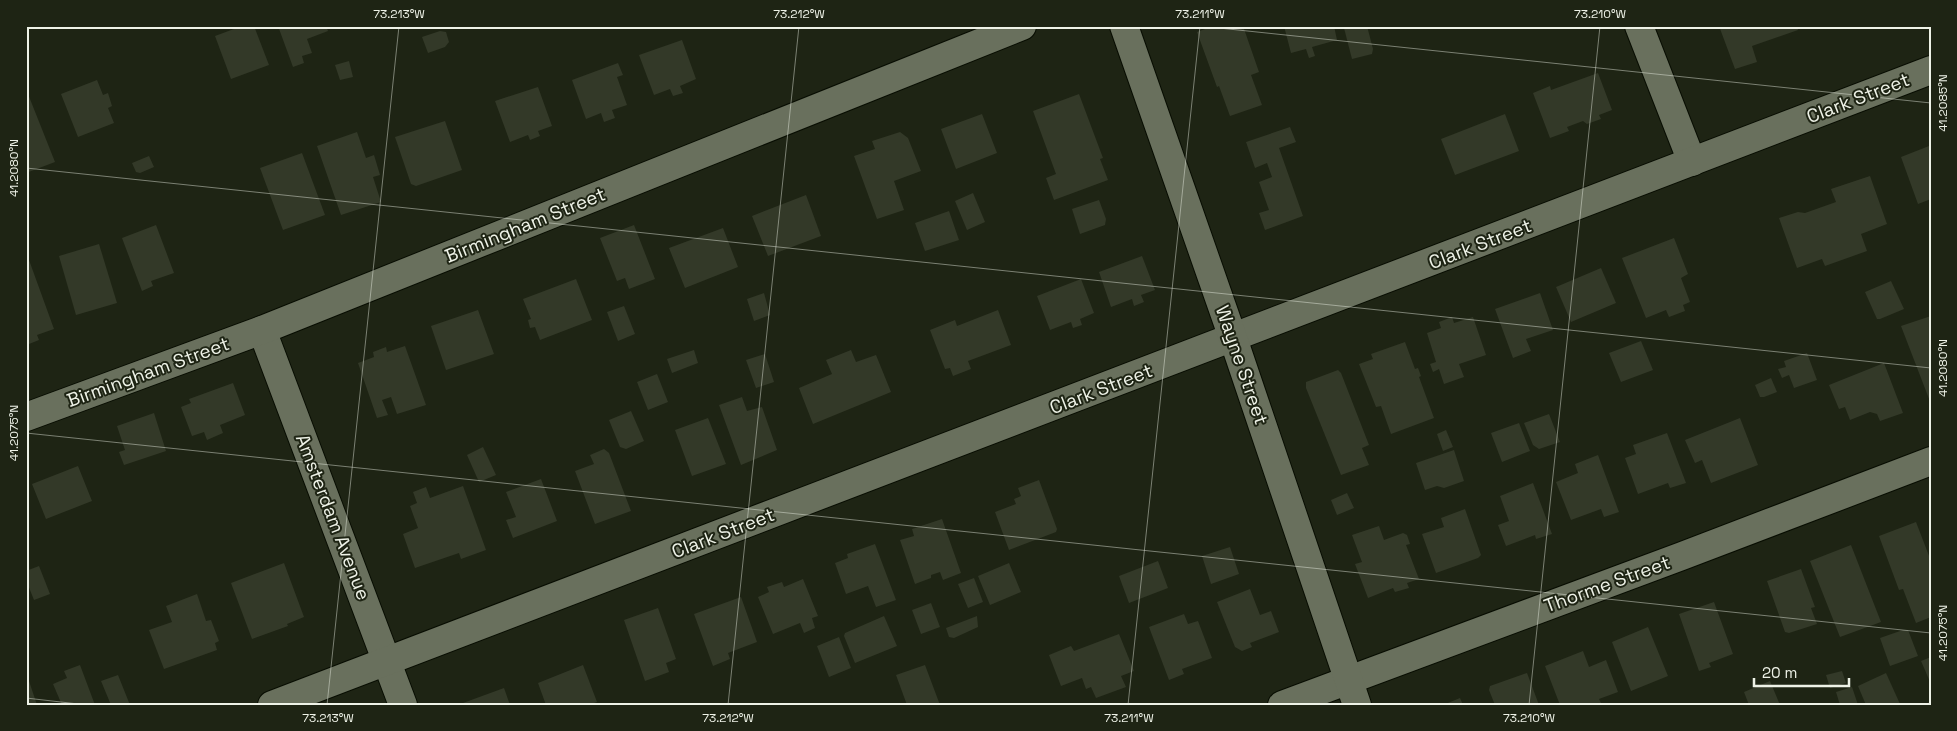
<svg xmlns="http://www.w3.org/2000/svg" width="1957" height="731" font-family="'Space Grotesk',sans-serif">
<rect width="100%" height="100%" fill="#1e2414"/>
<g fill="#333928">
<polygon points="242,26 254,26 269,65 231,79 215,36"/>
<polygon points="278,26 326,26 328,31 307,39 312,53 302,56 304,63 293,67"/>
<polygon points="1213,26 1243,26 1259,72 1251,75 1262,105 1230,116 1219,86 1217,87 1197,32"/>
<polygon points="1284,26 1334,26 1337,40 1312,47 1315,56 1309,58 1306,49 1291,53"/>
<polygon points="1349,26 1367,26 1373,49 1372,54 1352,59 1344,28"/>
<polygon points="1719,26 1797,26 1798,30 1752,46 1757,62 1735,69"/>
<polygon points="440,31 446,32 449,42 445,47 428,53 422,37"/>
<polygon points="682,40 696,79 680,86 683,93 673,96 670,89 654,95 639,55"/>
<polygon points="349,61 353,77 340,80 335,65"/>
<polygon points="618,63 623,75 617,77 627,105 612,110 615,118 604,122 601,113 586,119 572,80"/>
<polygon points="1598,73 1612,110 1599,115 1601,119 1587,124 1583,121 1567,127 1569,131 1550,138 1533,93 1550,86 1551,90"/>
<polygon points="97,80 103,95 108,93 112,106 108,108 114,123 78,137 61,94"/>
<polygon points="538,87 552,126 538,131 540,136 530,140 528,135 510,142 495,101"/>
<polygon points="26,89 55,162 26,173"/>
<polygon points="1079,94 1103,158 1100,159 1108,180 1054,200 1046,178 1056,174 1033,111"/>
<polygon points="982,114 997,153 956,169 941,129"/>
<polygon points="1505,114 1519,151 1455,175 1441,139"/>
<polygon points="445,121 462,170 416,186 411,184 395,137"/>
<polygon points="1290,127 1296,142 1279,148 1303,216 1265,230 1259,213 1269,210 1259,182 1272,177 1267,163 1255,168 1246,142"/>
<polygon points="357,132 366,158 374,155 380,175 373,177 381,202 341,215 317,146"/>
<polygon points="900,132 908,138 921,171 894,181 904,210 877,219 854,156 875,149 872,141"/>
<polygon points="1929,146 1931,151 1931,199 1918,204 1901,157"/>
<polygon points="302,153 325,215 283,230 260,168"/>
<polygon points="149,156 154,167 140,173 136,172 132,163"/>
<polygon points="1870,176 1887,224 1861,234 1867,251 1825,266 1822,259 1797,268 1779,218 1798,212 1805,213 1836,202 1831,189"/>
<polygon points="973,193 985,222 967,230 955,201"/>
<polygon points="806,195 821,236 768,256 752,216"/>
<polygon points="1099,200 1106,219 1105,225 1080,234 1072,209"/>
<polygon points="949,211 959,240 925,251 915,223"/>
<polygon points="156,225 174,273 151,281 153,286 142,291 122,238"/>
<polygon points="634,225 655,279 629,289 625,278 617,281 600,238"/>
<polygon points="723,228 738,267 685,288 669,248"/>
<polygon points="1674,238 1688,274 1681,278 1690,302 1683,305 1685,311 1669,317 1666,310 1646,318 1622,258"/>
<polygon points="99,244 117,303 76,315 59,256"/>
<polygon points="1142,256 1155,290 1141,295 1144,302 1134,306 1132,299 1111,307 1099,272"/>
<polygon points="29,260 54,329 37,335 39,340 29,344 26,339 26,261"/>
<polygon points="1601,268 1616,303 1571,322 1556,287"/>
<polygon points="576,279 592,320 540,340 535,327 530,328 528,320 531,319 523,299"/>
<polygon points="1081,279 1094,313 1080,319 1082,325 1073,328 1071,322 1050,330 1037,296"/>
<polygon points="1891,281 1904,309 1880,319 1877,319 1865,292"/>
<polygon points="764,293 770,315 754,321 747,299"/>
<polygon points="1540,293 1553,330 1526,339 1531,351 1513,358 1495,309"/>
<polygon points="624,306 635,334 618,341 607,312"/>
<polygon points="478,310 494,354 446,370 431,326"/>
<polygon points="998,310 1011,345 968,361 971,369 953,376 950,368 945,369 930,330 955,320 957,326"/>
<polygon points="1931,316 1931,404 1901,326"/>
<polygon points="1452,317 1454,323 1473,317 1486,355 1459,364 1464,377 1444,384 1439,369 1433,372 1430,364 1436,362 1427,333 1441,328 1439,322"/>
<polygon points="1641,341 1653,370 1621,382 1609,353"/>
<polygon points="1405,342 1415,369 1418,368 1421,376 1419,377 1434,418 1391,434 1381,406 1376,407 1359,364 1373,359 1371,354"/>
<polygon points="405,346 426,405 397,414 391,397 382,400 388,415 377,418 358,363 374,357 373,352 386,347 387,352"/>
<polygon points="694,350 698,363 672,373 667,359"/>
<polygon points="851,350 856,362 876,355 891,392 813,424 799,388 832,374 826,360"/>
<polygon points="1807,353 1817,380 1794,388 1789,375 1782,378 1778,369 1786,367 1784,361"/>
<polygon points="765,354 774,382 756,388 746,360"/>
<polygon points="1884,363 1903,413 1880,421 1877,414 1870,412 1850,420 1845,407 1839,409 1829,385"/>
<polygon points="1338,370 1341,373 1369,445 1362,448 1369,465 1341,475 1306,388 1306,382"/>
<polygon points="657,374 668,402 648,410 637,382"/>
<polygon points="1771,378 1777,392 1764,397 1760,397 1755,385"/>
<polygon points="233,383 245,415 220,425 223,433 207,440 204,432 192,436 181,407 191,403 189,399"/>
<polygon points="742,397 747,411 762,407 777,450 741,465 719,405"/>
<polygon points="631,411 644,441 626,449 620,447 609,420"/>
<polygon points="154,413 166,451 124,465 119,452 125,450 117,426"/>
<polygon points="1549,414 1560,442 1539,449 1533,445 1524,423"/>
<polygon points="708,418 726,464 692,476 675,430"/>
<polygon points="1740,418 1758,465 1711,483 1702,460 1695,463 1685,440"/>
<polygon points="1519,423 1530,451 1502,462 1491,433"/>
<polygon points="1446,430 1453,447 1443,451 1437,434"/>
<polygon points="1667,433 1686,483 1670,488 1668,483 1638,494 1625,458 1636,454 1633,445"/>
<polygon points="483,447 496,475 479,482 467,455"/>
<polygon points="604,449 609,453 631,511 595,524 575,471 594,464 590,455"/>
<polygon points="1454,450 1464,481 1444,488 1437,486 1425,490 1416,463"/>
<polygon points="1598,455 1619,512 1604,517 1601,509 1571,520 1556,482 1578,473 1575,464"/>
<polygon points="78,466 92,501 46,519 32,484"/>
<polygon points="541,479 557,521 513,538 506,520 516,517 506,492"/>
<polygon points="1039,480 1057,529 1056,532 1009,550 995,512 1016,504 1014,499 1021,496 1018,488"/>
<polygon points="1533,483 1552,534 1536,539 1535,535 1506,546 1498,525 1509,521 1500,496"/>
<polygon points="463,486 486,550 461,559 459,553 415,568 403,534 418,528 410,506 417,503 413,492 426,487 430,498"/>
<polygon points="1347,493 1354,508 1337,515 1331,500"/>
<polygon points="1465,509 1481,555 1478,558 1436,573 1422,534 1444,527 1441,518"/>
<polygon points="942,519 961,573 943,580 940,572 931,575 931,578 915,584 900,540 914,536 912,529"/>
<polygon points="1916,522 1931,561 1931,617 1916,623 1903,589 1899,590 1879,536"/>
<polygon points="1379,526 1384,540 1403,533 1407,535 1410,544 1406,545 1419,579 1407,583 1409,588 1395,592 1393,588 1368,598 1355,564 1362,562 1352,535"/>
<polygon points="875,544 896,600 876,607 868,586 846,594 835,563 848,558 847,554"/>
<polygon points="1851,545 1881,622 1840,637 1810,561"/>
<polygon points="1230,547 1239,574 1211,584 1202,556"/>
<polygon points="1158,561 1168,588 1129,603 1119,576"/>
<polygon points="284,563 304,617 287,624 288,626 252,639 231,583"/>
<polygon points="1009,563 1021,592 990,605 978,576"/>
<polygon points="39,566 50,594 34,600 26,580 26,571"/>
<polygon points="1801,569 1815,607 1811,608 1817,624 1789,633 1785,632 1767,581"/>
<polygon points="974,578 983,602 968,608 958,584"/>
<polygon points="803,579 818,616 812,618 815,628 804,633 800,623 773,634 758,597 769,592 767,587 782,582 784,587"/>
<polygon points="1250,589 1260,615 1271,611 1279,632 1250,643 1252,647 1242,651 1235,647 1217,602"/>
<polygon points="197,594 206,621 211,620 219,641 215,643 217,650 164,669 149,630 172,622 166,606"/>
<polygon points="741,597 757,642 728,653 730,659 713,666 694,614"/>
<polygon points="1714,602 1733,654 1709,663 1711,667 1699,671 1679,614"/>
<polygon points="931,603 940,627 921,634 912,610"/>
<polygon points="658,608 676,659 666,663 669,672 645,681 624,620"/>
<polygon points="1184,614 1188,624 1198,621 1212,658 1182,669 1184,674 1169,680 1149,627"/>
<polygon points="884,616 897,646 855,663 844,636 845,633"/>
<polygon points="977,616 978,627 954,638 949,637 946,628"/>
<polygon points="1648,627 1668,676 1631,691 1612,642"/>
<polygon points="1903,630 1908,630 1918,656 1890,666 1880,638"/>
<polygon points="1119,634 1134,671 1121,676 1126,687 1096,698 1091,687 1086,689 1082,678 1061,686 1049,655 1071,646 1074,651"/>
<polygon points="839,637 851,668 829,677 817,646"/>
<polygon points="1583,651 1589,667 1606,660 1618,692 1599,699 1602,705 1560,705 1545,666"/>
<polygon points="1931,657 1931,684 1921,661"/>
<polygon points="80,665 95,705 62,705 53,684 67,678 64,671"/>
<polygon points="583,665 597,702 588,705 546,705 538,683"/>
<polygon points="925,665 940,705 907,705 896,675"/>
<polygon points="1842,671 1846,683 1830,688 1826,675"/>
<polygon points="1527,673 1539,705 1495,705 1489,690 1490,686"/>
<polygon points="1886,673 1900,704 1866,705 1858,686"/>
<polygon points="27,675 37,705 26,705"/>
<polygon points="118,675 130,705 111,705 101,681"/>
<polygon points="1770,681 1780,705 1749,705 1744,692"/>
<polygon points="1852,687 1858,705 1840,705 1836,692"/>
<polygon points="504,688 510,705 464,705 463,703"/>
<polygon points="1460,698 1463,705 1443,705"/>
</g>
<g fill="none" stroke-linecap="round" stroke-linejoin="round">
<g stroke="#080d02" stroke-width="30">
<g id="street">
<polyline points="1639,26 1692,162"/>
<polyline points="262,330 403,705"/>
<polyline points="26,417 262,330 1022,26"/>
<polyline points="272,705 1931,70"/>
<polyline points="1282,705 1682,556 1931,461"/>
</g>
</g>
<g stroke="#080d02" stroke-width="30">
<polyline id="secondary" points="1124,26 1233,338 1357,705"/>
</g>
<use href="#street" stroke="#69705d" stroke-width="28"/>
<use href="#secondary" stroke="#69705d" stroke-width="28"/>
</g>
<path fill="none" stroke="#eef2e7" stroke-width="1" stroke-opacity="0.45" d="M1200 26 1931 103M26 168 1931 368M26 433 1931 633M26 698 87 705M327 705 399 26M728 705 799 26M1128 705 1200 26M1529 705 1600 26M1929 705 1931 692"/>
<g text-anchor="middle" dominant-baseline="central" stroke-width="4" stroke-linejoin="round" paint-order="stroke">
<g font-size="19" fill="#eef2e7" stroke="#1e2414">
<text transform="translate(1858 98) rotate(-21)">Clark Street</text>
<text transform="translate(525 225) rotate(-22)">Birmingham Street</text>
<text transform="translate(1480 244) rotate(-21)">Clark Street</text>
<text transform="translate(1242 365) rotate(71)">Wayne Street</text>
<text transform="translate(148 372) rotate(-20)">Birmingham Street</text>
<text transform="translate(1101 389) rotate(-21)">Clark Street</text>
<text transform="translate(333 517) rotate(69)">Amsterdam Avenue</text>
<text transform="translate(723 533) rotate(-21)">Clark Street</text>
<text transform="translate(1607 584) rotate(-20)">Thorme Street</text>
</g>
</g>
<rect width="1957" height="731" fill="none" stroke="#1e2414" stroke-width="55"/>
<path d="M1754 678v8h95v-8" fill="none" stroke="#eef2e7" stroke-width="2.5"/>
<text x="1762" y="678" font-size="15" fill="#eef2e7" stroke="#1e2414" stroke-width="4" paint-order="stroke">20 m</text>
<rect x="28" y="28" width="1902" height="676" fill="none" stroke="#eef2e7" stroke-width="2"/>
<g font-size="12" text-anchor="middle" fill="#eef2e7">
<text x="399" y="18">73.213°W</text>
<text x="799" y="18">73.212°W</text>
<text x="1200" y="18">73.211°W</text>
<text x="1600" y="18">73.210°W</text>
<text transform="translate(1943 103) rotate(-90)" y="4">41.2085°N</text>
<text transform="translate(14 168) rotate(-90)" y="4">41.2080°N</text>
<text transform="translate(1943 368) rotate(-90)" y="4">41.2080°N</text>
<text transform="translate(14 433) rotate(-90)" y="4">41.2075°N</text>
<text transform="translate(1943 633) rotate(-90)" y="4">41.2075°N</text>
<text x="328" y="722">73.213°W</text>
<text x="728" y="722">73.212°W</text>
<text x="1129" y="722">73.211°W</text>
<text x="1529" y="722">73.210°W</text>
</g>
</svg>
